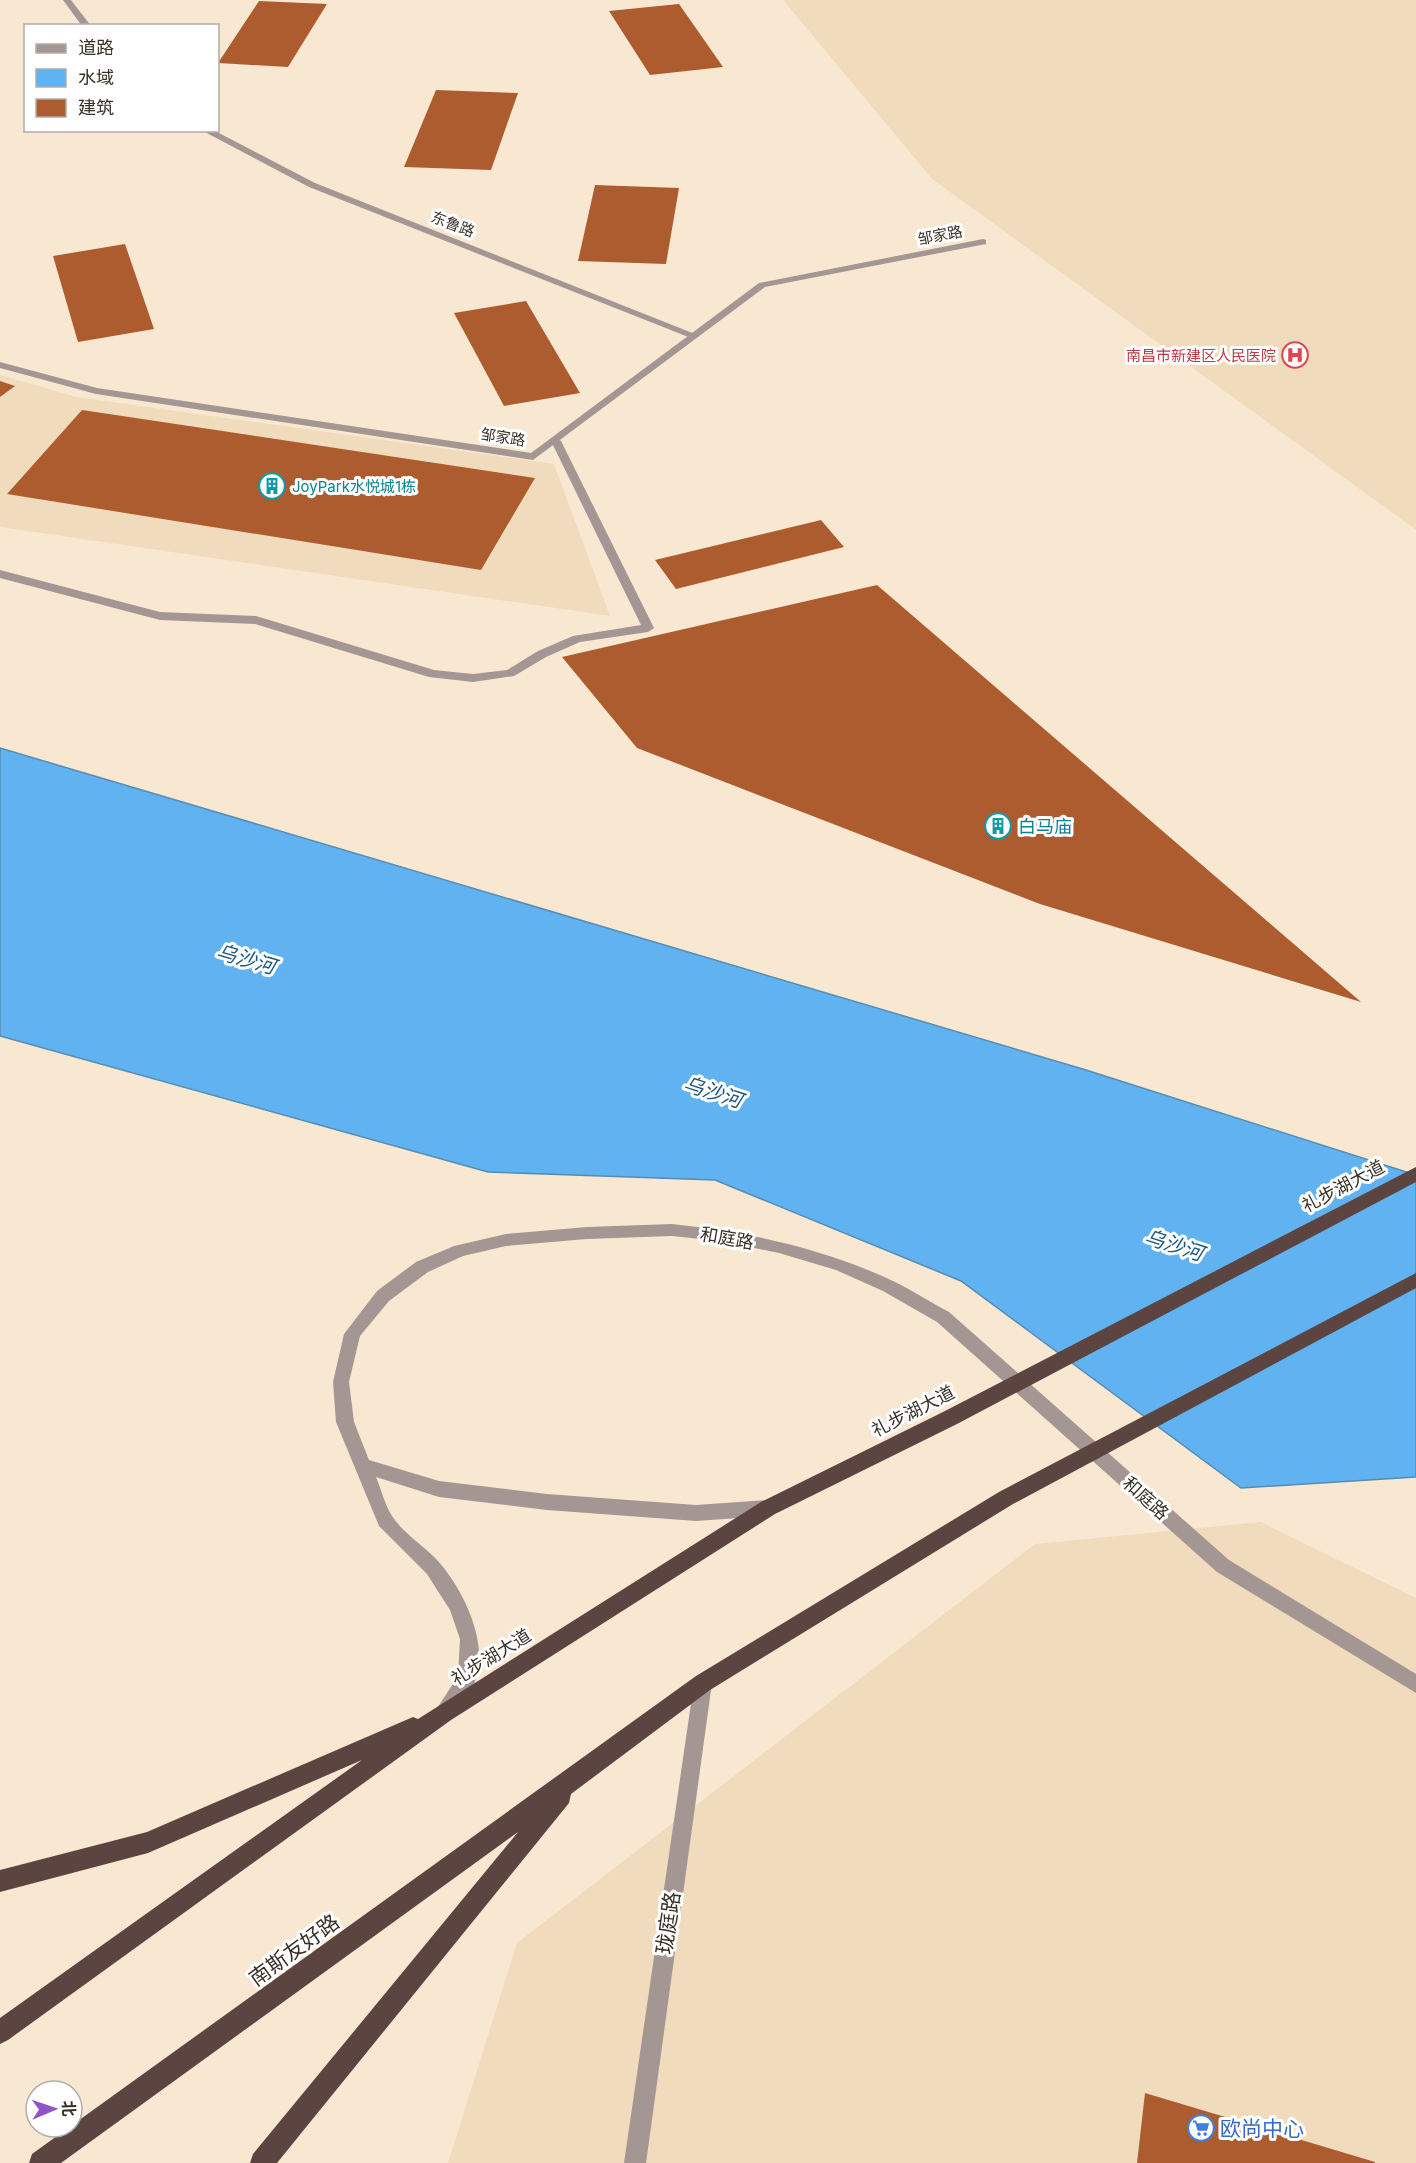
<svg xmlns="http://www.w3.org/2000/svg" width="1416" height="2163" font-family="Inter,'Noto Sans SC',sans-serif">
<rect width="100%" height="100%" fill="#f9e8d1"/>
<g fill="#f1dbbd">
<polygon points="783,0 1416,0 1416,530 932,179"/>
<polygon points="0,375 77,397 554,464 610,616 0,527"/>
<polygon points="1261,1522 1416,1598 1416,2163 448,2163 517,1943 1035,1544"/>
</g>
<polygon fill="#60b3f0" stroke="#548cb4" stroke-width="1.5" points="0,748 1086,1070 1416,1175 1416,1477 1241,1488 961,1281 715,1180 488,1172 0,1036"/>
<g fill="#ad5c2f">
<polygon points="259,1 327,4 288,67 218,63"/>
<polygon points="679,4 723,67 650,75 609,11"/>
<polygon points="436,90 518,93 491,170 404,167"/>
<polygon points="595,185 679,188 666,264 578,261"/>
<polygon points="125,244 154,329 78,342 53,256"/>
<polygon points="526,301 580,393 504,406 454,313"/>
<polygon points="0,381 15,386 0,397"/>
<polygon points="82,410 535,478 481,570 7,494"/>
<polygon points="821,520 844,547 676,589 655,560"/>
<polygon points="877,585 1361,1002 1040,904 637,748 562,657"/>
<polygon points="1145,2093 1375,2162 1375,2163 1137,2163"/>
</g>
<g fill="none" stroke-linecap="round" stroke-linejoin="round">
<polygon fill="#a39693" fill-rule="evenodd" points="983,239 986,240 986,244 765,287 533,460 96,394 0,368 0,362 97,388 531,453 759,283"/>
<g fill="#a39693" fill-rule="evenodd">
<polygon points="63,0 71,0 91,26 82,26"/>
<polygon points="201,130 213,130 315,183 700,336 691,338 309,187"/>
<polygon points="556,438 561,441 654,628 648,632 580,642 546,657 514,676 473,682 429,677 255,624 160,620 0,578 0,570 160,612 256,616 434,670 473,674 507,670 538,651 573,636 641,625 551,441"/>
<path d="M672 1224C748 1232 823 1248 893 1281 912 1290 930 1302 949 1312L1229 1560 1416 1674V1693L1217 1572 937 1322 883 1291 836 1270 779 1253 720 1241 672 1236 587 1239 506 1246 463 1256 428 1272 389 1301 360 1336 349 1382 354 1422 369 1460 439 1481 547 1494 696 1505 768 1500 774 1503 777 1508 774 1513 768 1516 696 1521 547 1510 439 1497 376 1477C381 1489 385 1505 392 1516 403 1533 424 1546 438 1561 464 1590 491 1647 474 1684L451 1719 444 1722 437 1719 434 1713 458 1676 460 1639 450 1610 427 1574 379 1526 336 1422 333 1382 344 1334 377 1291 416 1262 454 1246 506 1234 587 1227Z"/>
<polygon points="703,1674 710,1677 712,1683 646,2163 624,2163 694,1683 696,1677"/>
</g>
<g fill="#5c4541" fill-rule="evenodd">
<polygon points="1416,1167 1416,1182 957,1424 775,1514 451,1720 8,2040 0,2044 0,2018 362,1760 148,1853 0,1892 0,1870 147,1832 406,1720 413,1717 418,1719 761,1502 943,1412"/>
<polygon points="1416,1273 1416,1288 1013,1504 710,1690 571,1794 569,1803 277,2163 250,2163 253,2154 518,1832 61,2163 29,2163 32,2154 696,1676 999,1492"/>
</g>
</g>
<defs>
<g id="hospital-ring" transform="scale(1.35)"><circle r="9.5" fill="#fff" stroke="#e0444e" stroke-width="1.5"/><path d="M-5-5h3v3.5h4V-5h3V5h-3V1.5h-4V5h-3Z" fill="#e0444e"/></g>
<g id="building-ring" transform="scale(1.35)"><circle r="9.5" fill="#fff" stroke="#0f9aa8" stroke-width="1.5"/><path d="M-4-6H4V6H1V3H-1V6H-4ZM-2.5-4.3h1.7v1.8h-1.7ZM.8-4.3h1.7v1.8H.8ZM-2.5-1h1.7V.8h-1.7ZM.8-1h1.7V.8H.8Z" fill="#0f9aa8"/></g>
<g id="supermarket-ring" transform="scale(1.35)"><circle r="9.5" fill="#fff" stroke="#3f7fe0" stroke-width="1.5"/><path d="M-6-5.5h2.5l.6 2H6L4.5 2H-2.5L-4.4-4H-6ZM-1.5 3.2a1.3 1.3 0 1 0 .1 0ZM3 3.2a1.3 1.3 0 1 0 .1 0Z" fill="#3f7fe0"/></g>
</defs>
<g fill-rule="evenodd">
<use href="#hospital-ring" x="1295" y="355"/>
<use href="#building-ring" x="272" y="486"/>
<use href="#building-ring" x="998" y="826"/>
<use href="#supermarket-ring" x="1201" y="2128"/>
</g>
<g text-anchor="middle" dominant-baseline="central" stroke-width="6" stroke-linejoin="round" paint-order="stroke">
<g font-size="15" fill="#383128" stroke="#fff">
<text transform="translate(453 224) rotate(21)">东鲁路</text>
<text transform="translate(940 235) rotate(-11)">邹家路</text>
<text transform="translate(503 437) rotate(9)">邹家路</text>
</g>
<g font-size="15" fill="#be3a42" stroke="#fff" text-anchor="end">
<text x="1276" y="355">南昌市新建区人民医院</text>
</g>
<g font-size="15" fill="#0d838f" stroke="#fff" text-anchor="start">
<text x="292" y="486">JoyPark水悦城1栋</text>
</g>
<g font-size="18" fill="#0d838f" stroke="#fff" text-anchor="start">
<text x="1018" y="826">白马庙</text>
</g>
<g font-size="18" fill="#383128" stroke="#fff">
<text transform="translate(1343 1186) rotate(-28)">礼步湖大道</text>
<text transform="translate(727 1238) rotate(10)">和庭路</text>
<text transform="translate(913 1411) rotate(-27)">礼步湖大道</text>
<text transform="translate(1146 1498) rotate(42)">和庭路</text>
<text transform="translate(491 1657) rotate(-32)">礼步湖大道</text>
</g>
<g font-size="20" font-style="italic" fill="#1a577f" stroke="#fff">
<text transform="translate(246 959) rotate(16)">乌沙河</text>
<text transform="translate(713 1092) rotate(18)">乌沙河</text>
<text transform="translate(1174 1245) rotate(18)">乌沙河</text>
</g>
<g font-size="21" fill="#383128" stroke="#fff">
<text transform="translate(668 1923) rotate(-82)">珑庭路</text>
<text transform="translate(294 1950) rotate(-36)">南斯友好路</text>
</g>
<g font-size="21" fill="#366cbe" stroke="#fff" text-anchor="start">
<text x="1220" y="2128">欧尚中心</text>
</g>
</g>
<rect x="24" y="24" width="195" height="108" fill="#ffffff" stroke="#afada9" stroke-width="1.5"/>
<rect x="36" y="44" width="30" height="9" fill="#a39693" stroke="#afada9" stroke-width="1.5"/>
<text x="78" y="54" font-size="18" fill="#383128">道路</text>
<rect x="36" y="69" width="30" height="18" fill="#60b3f0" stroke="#afada9" stroke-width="1.5"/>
<text x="78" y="84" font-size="18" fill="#383128">水域</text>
<rect x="36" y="99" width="30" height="18" fill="#ad5c2f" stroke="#afada9" stroke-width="1.5"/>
<text x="78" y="114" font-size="18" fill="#383128">建筑</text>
<g transform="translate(54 2109) rotate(88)"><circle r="28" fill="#ffffff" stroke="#afada9" stroke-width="1.5"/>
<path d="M0-4.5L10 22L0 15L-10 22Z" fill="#9054ca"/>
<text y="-9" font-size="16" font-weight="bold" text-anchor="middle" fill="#383128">北</text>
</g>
</svg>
